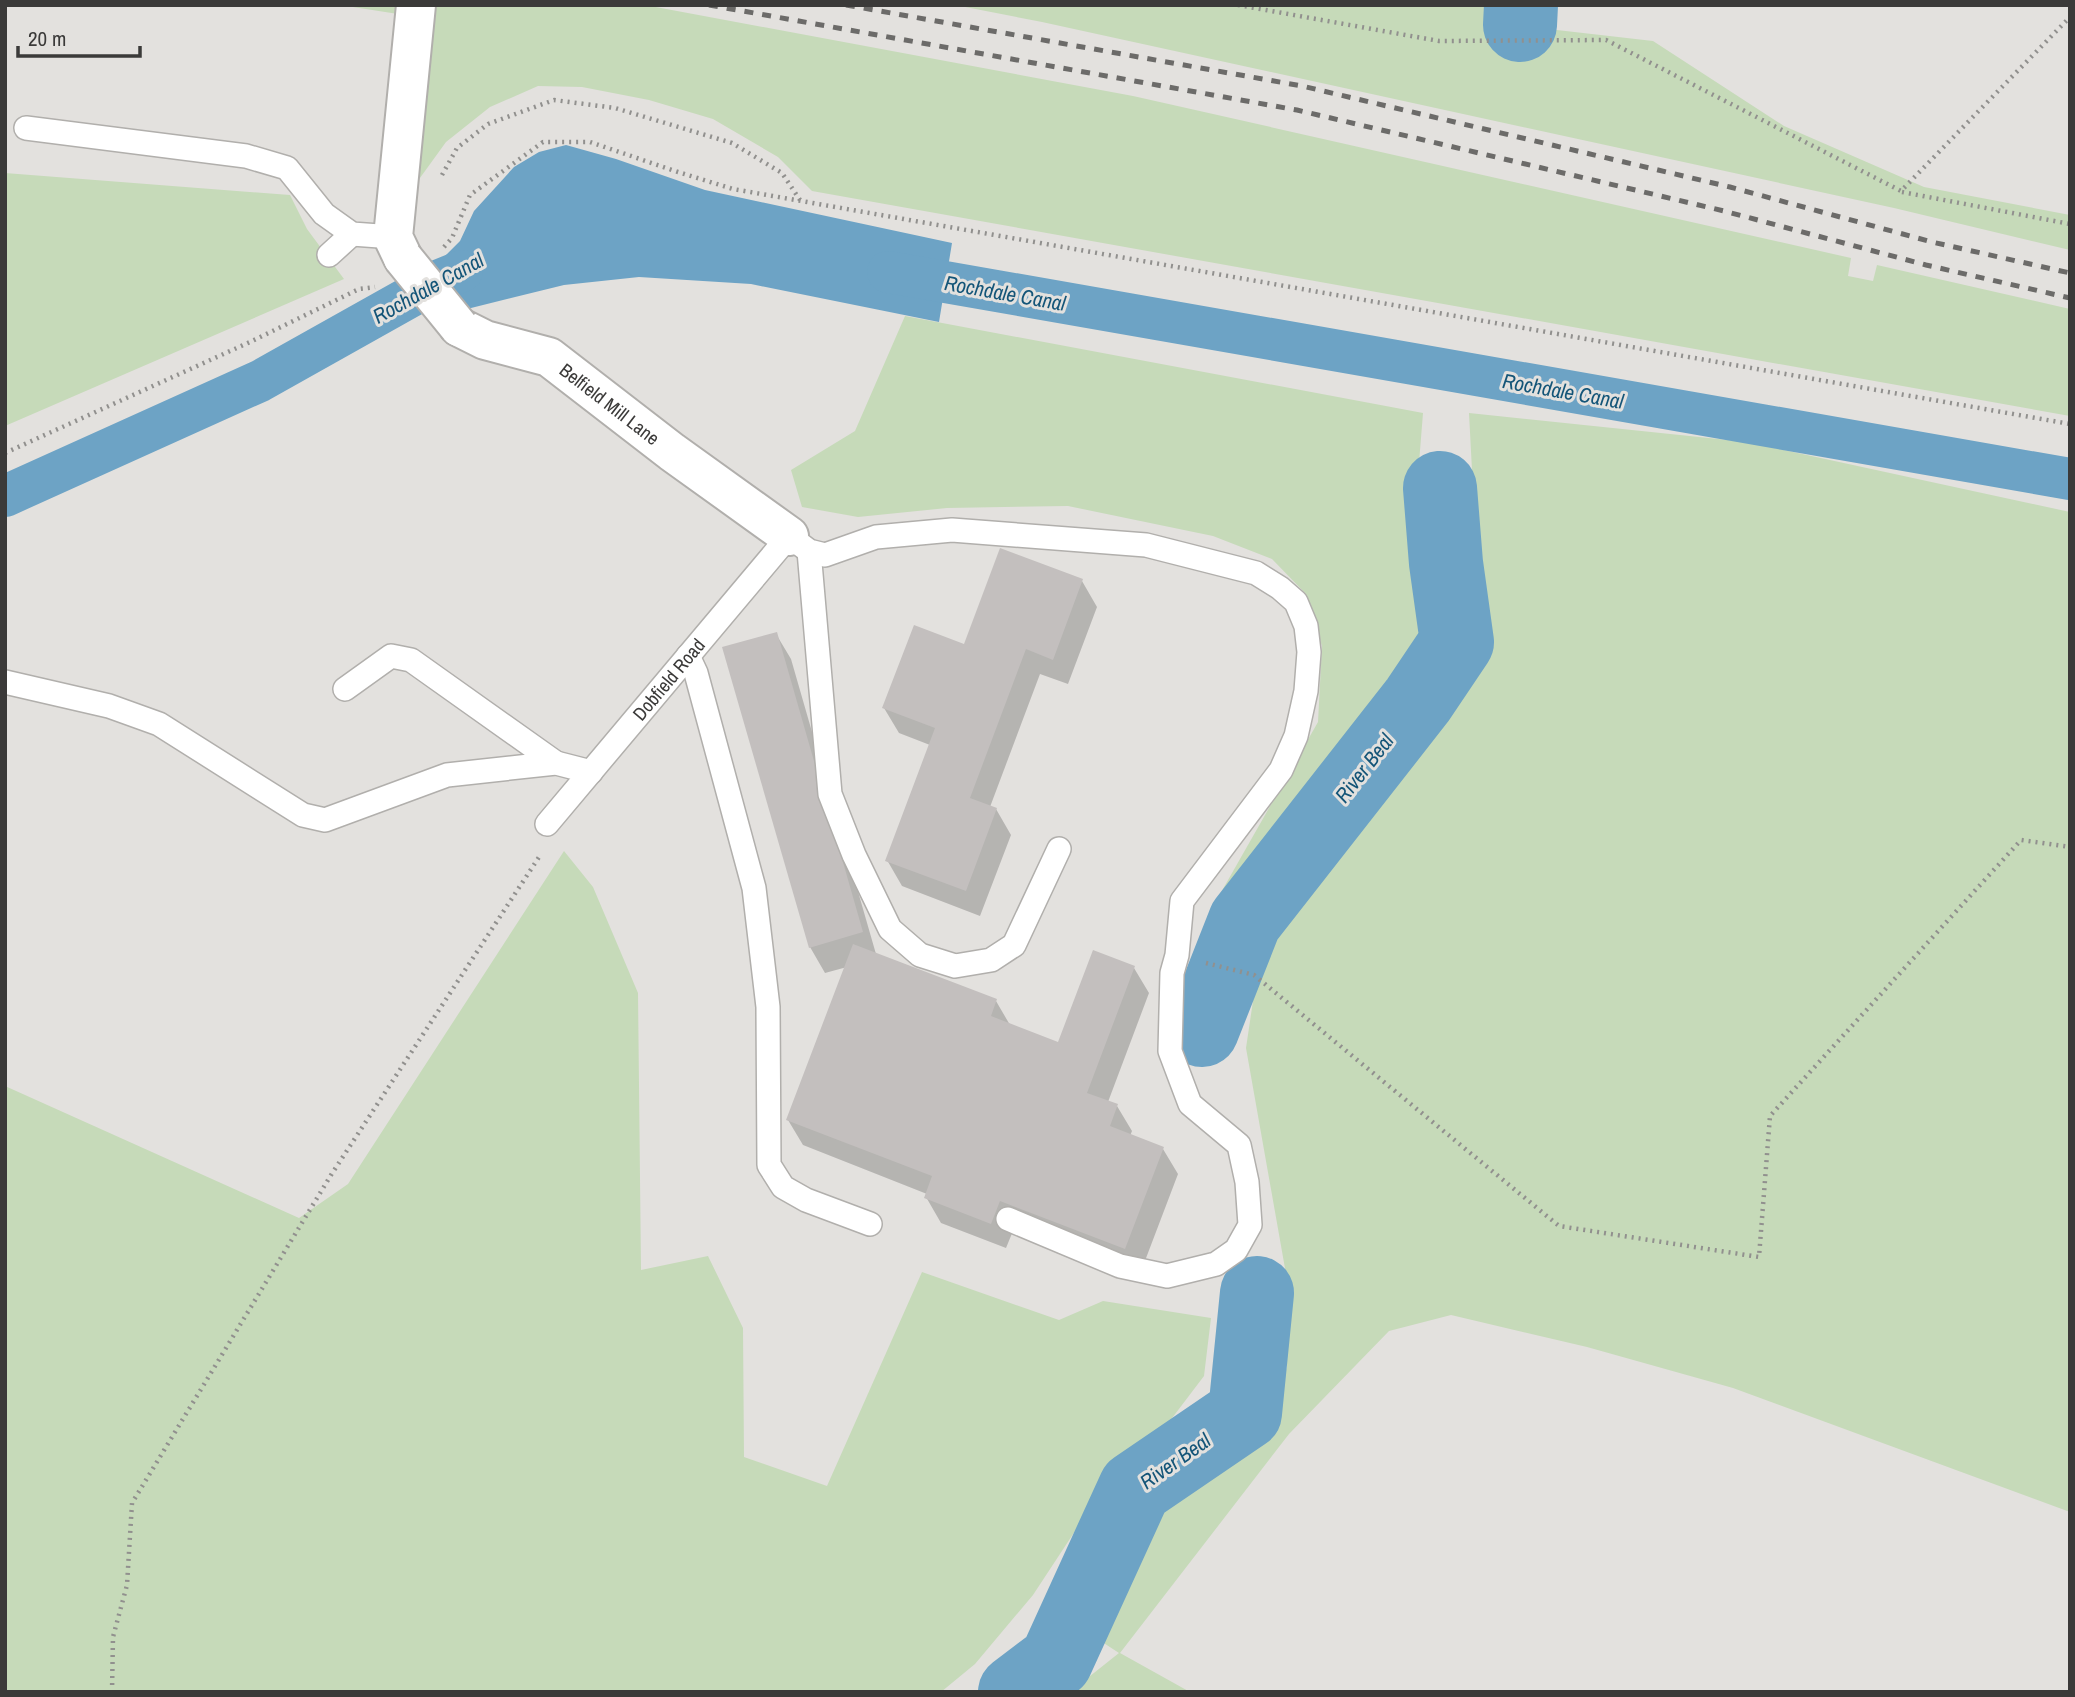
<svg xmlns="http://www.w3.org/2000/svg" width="2075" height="1697" font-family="'Archivo Narrow',sans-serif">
<rect width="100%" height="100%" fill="#e3e1de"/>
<g fill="#c6dab9">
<polygon points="340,5 400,5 398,14"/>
<polygon points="432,5 645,5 1133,96 1851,258 1848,276 1873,281 1877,265 2070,309 2070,416 812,191 778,157 713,119 649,100 582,87 538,86 490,107 446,142 412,189"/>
<polygon points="955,5 1506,5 1504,24 1653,41 1784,126 1924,187 2070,215 2070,250 1894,208 1042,22"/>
<polygon points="5,173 290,195 307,229 344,279 5,426"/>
<polygon points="905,316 1423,413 1417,488 1434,640 1212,934 1207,917 1318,722 1322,646 1305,593 1272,559 1213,536 1068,506 947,508 858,517 802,507 791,470 855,431"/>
<polygon points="1469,413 1747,442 2070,512 2070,1512 1733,1388 1587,1347 1451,1315 1389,1331 1289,1434 1120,1653 1190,1692 1070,1692 1119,1653 1090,1634 1155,1514 1267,1422 1287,1367 1284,1290 1286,1274 1246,1048 1253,1001 1253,952 1270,918 1481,641"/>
<polygon points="564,851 593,887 638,993 641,1270 708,1256 743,1328 744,1457 827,1486 922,1272 1059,1320 1103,1301 1211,1318 1204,1376 1163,1430 1106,1484 1033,1595 975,1664 941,1692 5,1692 5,1086 299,1218 348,1184"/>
</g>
<polygon fill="#6da3c5" points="566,145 616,159 705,190 952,243 939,322 751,284 639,277 564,285 463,310 432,269 460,241 474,211 514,167 539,152"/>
<g fill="#0003">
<polygon points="1082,581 1097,607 1068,684 1040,674 990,807 996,809 1011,835 980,916 902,886 887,860 930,745 899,733 884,708 965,646"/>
<polygon points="776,634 791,659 876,954 996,1001 1010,1025 1059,1044 1134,968 1149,993 1108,1102 1117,1106 1132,1131 1130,1136 1163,1149 1178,1174 1140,1274 1015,1226 1006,1248 941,1223 926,1197 927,1194 803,1145 788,1120 847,967 825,973 810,947"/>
</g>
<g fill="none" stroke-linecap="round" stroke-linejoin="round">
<g stroke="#6da3c5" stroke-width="42">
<polyline points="888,272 2070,479"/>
<polyline points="5,496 260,381 440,280 462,271"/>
</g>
<g stroke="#6da3c5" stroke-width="74">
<polyline points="1520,25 1521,5"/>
<polyline points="1202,1030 1245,921 1418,700 1457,642 1446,563 1440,488"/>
<polyline points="1015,1692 1056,1661 1135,1488 1245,1413 1257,1293"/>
</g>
</g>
<g fill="#c3bfbe">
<polygon points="1000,548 1083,579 1053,660 1026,649 970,798 997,808 966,891 885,861 935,728 882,708 914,625 964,644"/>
<polygon points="777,632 863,932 809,948 722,647"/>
<polygon points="853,944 997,999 991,1016 1058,1042 1093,950 1135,966 1087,1093 1118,1104 1110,1126 1164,1147 1125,1249 1000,1201 991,1224 924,1198 932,1176 786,1120"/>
</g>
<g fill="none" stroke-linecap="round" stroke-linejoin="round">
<g stroke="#b1afac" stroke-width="26">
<g id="service">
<polyline points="26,128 246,156 287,168 324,214 352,234 393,237"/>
<polyline points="329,255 352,234"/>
<polyline points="809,551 830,794 854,855 890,929 920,955 955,966 991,960 1014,945 1059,849"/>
<polyline points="688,656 696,673 754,888 768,1007 769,1165 783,1187 806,1200 870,1224"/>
<polyline points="5,682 109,706 159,724 303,815 325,820 447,775 556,763 591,772"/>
<polyline points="345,689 391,656 411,660 556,763"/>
<path id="s1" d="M547 824 789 536 809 551 825 555 876 537 952 530 1146 545 1256 573 1280 588 1296 602 1306 626 1309 652 1306 691 1296 736 1281 770 1182 901 1177 955 1172 973 1170 1051 1190 1104 1239 1145 1247 1182 1250 1225 1236 1250 1216 1264 1167 1276 1120 1266 1008 1219"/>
</g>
</g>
<g stroke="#b1afac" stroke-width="42">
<g id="minor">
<polyline points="403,258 393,237 416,5"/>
<path id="s2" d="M459 327 485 340 549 357 672 452 789 536"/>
</g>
</g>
<g stroke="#91908e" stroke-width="4.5" stroke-dasharray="2 5" stroke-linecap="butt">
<polyline points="1238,5 1439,41 1606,40 1901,191 2070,17"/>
<polyline points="442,175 457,148 488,124 554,100 615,108 732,143 782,173 800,200"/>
<polyline points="1902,192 2070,224"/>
<polyline points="444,247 452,238 470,195 543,142 590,142 678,172 733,189 2070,424"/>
<polyline points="5,453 250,342 359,289 375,287"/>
<polyline points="1206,963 1254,975 1559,1226 1759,1257 1770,1116 2021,840 2070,847"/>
<polyline points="112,1692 113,1637 127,1585 132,1503 331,1175 541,854"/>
</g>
<use href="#service" stroke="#fff" stroke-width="23"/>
<use href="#minor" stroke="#fff" stroke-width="38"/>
<g stroke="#6c6b69" stroke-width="5" stroke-dasharray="9 9" stroke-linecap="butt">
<polyline points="709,5 1297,110 1724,211 1926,265 2070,298"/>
<polyline points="846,5 1302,86 1730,187 1932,242 2070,273"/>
</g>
<g stroke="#b1afac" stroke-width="42" stroke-linecap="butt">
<polyline id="minor-bridge" points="403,258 459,327"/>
</g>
<use href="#minor-bridge" stroke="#fff" stroke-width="38"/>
</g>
<g text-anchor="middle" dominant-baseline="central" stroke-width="6" stroke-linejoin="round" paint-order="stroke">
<g font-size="19" fill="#3b3a39" stroke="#e3e1de">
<text stroke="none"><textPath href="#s2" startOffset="172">Belfield Mill Lane</textPath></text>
<text stroke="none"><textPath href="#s1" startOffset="189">Dobfield Road</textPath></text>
</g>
<g font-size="21" font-style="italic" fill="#145578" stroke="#e3e1de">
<text transform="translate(428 288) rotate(-29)">Rochdale Canal</text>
<text transform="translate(1005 293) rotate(10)">Rochdale Canal</text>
<text transform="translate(1563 391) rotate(10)">Rochdale Canal</text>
<text transform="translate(1364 768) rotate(-52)">River Beal</text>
<text transform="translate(1175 1461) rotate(-35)">River Beal</text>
</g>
</g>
<rect width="2075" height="1697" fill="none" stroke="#3b3a39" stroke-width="14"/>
<path d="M18 46v10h122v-10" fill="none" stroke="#3b3a39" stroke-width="3.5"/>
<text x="28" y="46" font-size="21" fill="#3b3a39" stroke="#e3e1de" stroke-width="5" paint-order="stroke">20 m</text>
</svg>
